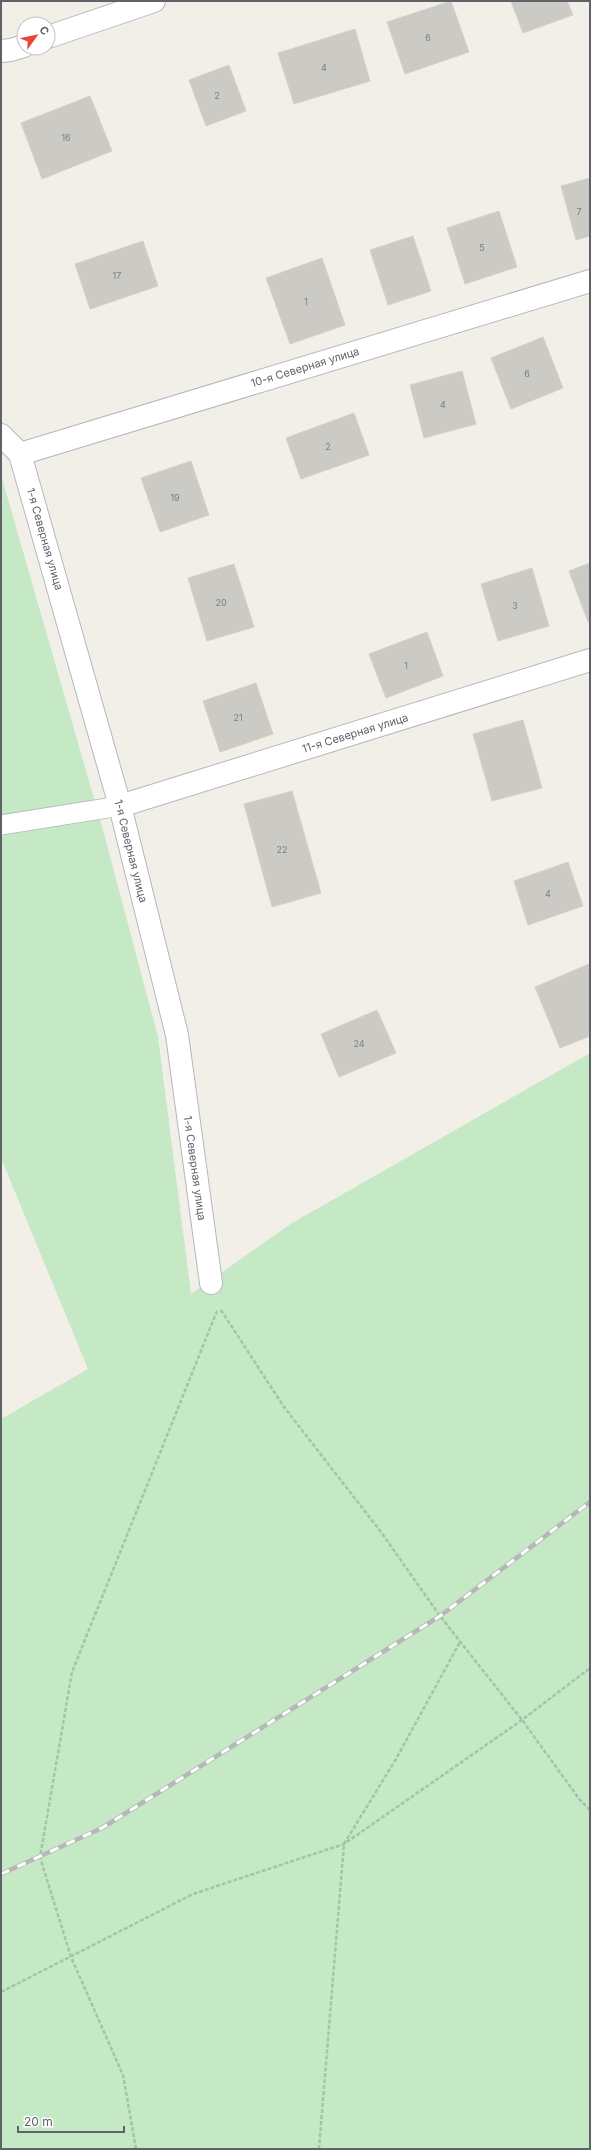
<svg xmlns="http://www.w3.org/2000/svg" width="591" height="2150" font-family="Inter,sans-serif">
<rect width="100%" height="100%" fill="#f1efe8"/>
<polygon fill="#c5e8c5" points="1,475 103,830 158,1037 191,1294 292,1223 590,1053 590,2149 1,2149 1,1419 88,1369 1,1158"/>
<g fill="#cccac5" stroke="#d6d1c6">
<polygon points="451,1 469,52 405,74 387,22"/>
<polygon points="511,1 567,1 573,15 523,33"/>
<polygon points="355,29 370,81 294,104 278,53"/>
<polygon points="229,65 246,111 206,126 189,80"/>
<polygon points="90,96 112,151 42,179 21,123"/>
<polygon points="590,178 590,236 576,240 561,186"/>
<polygon points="499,211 517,267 465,284 447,228"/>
<polygon points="413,236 431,291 388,305 370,250"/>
<polygon points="143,241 158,286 90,309 75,264"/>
<polygon points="322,258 345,325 290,344 266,278"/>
<polygon points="543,337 563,388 511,409 491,358"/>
<polygon points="462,371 476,424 424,438 410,385"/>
<polygon points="354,413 369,455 301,479 286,438"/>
<polygon points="191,461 209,515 160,532 141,478"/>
<polygon points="590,563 590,622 588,622 569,571"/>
<polygon points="234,564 254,627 207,641 188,578"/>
<polygon points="532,568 549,626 498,641 481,584"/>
<polygon points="427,632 443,676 386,698 369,654"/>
<polygon points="256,683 273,734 220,752 203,701"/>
<polygon points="523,720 542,788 492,801 473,734"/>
<polygon points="292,791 321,893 272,907 244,804"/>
<polygon points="568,862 583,906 528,925 514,881"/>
<polygon points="589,964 590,1036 560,1048 535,987"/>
<polygon points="377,1010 396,1053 339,1077 321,1034"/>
</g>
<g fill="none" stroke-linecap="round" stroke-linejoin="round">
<g stroke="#b5b8bc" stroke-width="21">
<polyline id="service" points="1,825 120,806"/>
</g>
<g stroke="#b5b8bc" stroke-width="24">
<g id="minor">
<polyline points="48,37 154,1"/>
<polyline points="1,51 11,50 24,46"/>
<polyline points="1,435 20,454 120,806 177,1035 211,1283"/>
<polyline points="20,454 590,281"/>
<polyline points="120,806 590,660"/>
</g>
</g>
<g stroke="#9cc7a9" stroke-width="2.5" stroke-dasharray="4 2" stroke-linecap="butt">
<polyline points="221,1310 284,1407 381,1532 440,1616 522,1720 580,1800 590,1810"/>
<polyline points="1,1992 193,1894 344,1844 522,1720 590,1668"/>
<polyline points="136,2149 123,2075 71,1957 40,1857 72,1672 217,1311"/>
<polyline points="319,2149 344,1844 396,1759 460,1642"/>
</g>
<use href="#service" stroke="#fff" stroke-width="19"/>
<use href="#minor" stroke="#fff" stroke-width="22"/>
<g stroke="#b6b7b8" stroke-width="4.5">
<polyline id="rail" points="1,1874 102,1828 440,1616 590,1502"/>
</g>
<use href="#rail" stroke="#fff" stroke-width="3" stroke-dasharray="9" stroke-linecap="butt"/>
</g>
<g text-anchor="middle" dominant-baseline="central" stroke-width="3" stroke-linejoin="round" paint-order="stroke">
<g font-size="9" fill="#7a7d7f">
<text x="428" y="37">6</text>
<text x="324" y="67">4</text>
<text x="217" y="95">2</text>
<text x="66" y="137">16</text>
<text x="579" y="211">7</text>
<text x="482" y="247">5</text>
<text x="117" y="275">17</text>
<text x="306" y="301">1</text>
<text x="527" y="373">6</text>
<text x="443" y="404">4</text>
<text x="328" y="446">2</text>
<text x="175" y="497">19</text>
<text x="221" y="602">20</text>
<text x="515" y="605">3</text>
<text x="406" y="665">1</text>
<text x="238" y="717">21</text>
<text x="282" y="849">22</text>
<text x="548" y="893">4</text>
<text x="359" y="1043">24</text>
</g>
<g font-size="11" fill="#5f6368" stroke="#fff">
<text transform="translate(305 367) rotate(-17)">10-я Северная улица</text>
<text transform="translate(45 539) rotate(74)">1-я Северная улица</text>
<text transform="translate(355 733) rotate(-17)">11-я Северная улица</text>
<text transform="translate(131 851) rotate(76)">1-я Северная улица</text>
<text transform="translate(195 1168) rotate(82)">1-я Северная улица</text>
</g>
</g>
<rect width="591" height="2150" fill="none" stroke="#5f6368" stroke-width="4"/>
<g transform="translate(36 36) rotate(57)"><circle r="19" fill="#ffffff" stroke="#bfc1c3"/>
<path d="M0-3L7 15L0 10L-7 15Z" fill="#ea4335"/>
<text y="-6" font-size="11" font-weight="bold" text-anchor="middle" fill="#5f6368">С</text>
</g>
<path d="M18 2126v6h106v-6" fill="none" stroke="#5f6368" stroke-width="2"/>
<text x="24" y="2126" font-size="12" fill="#5f6368" stroke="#ffffff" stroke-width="3" paint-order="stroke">20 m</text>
</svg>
